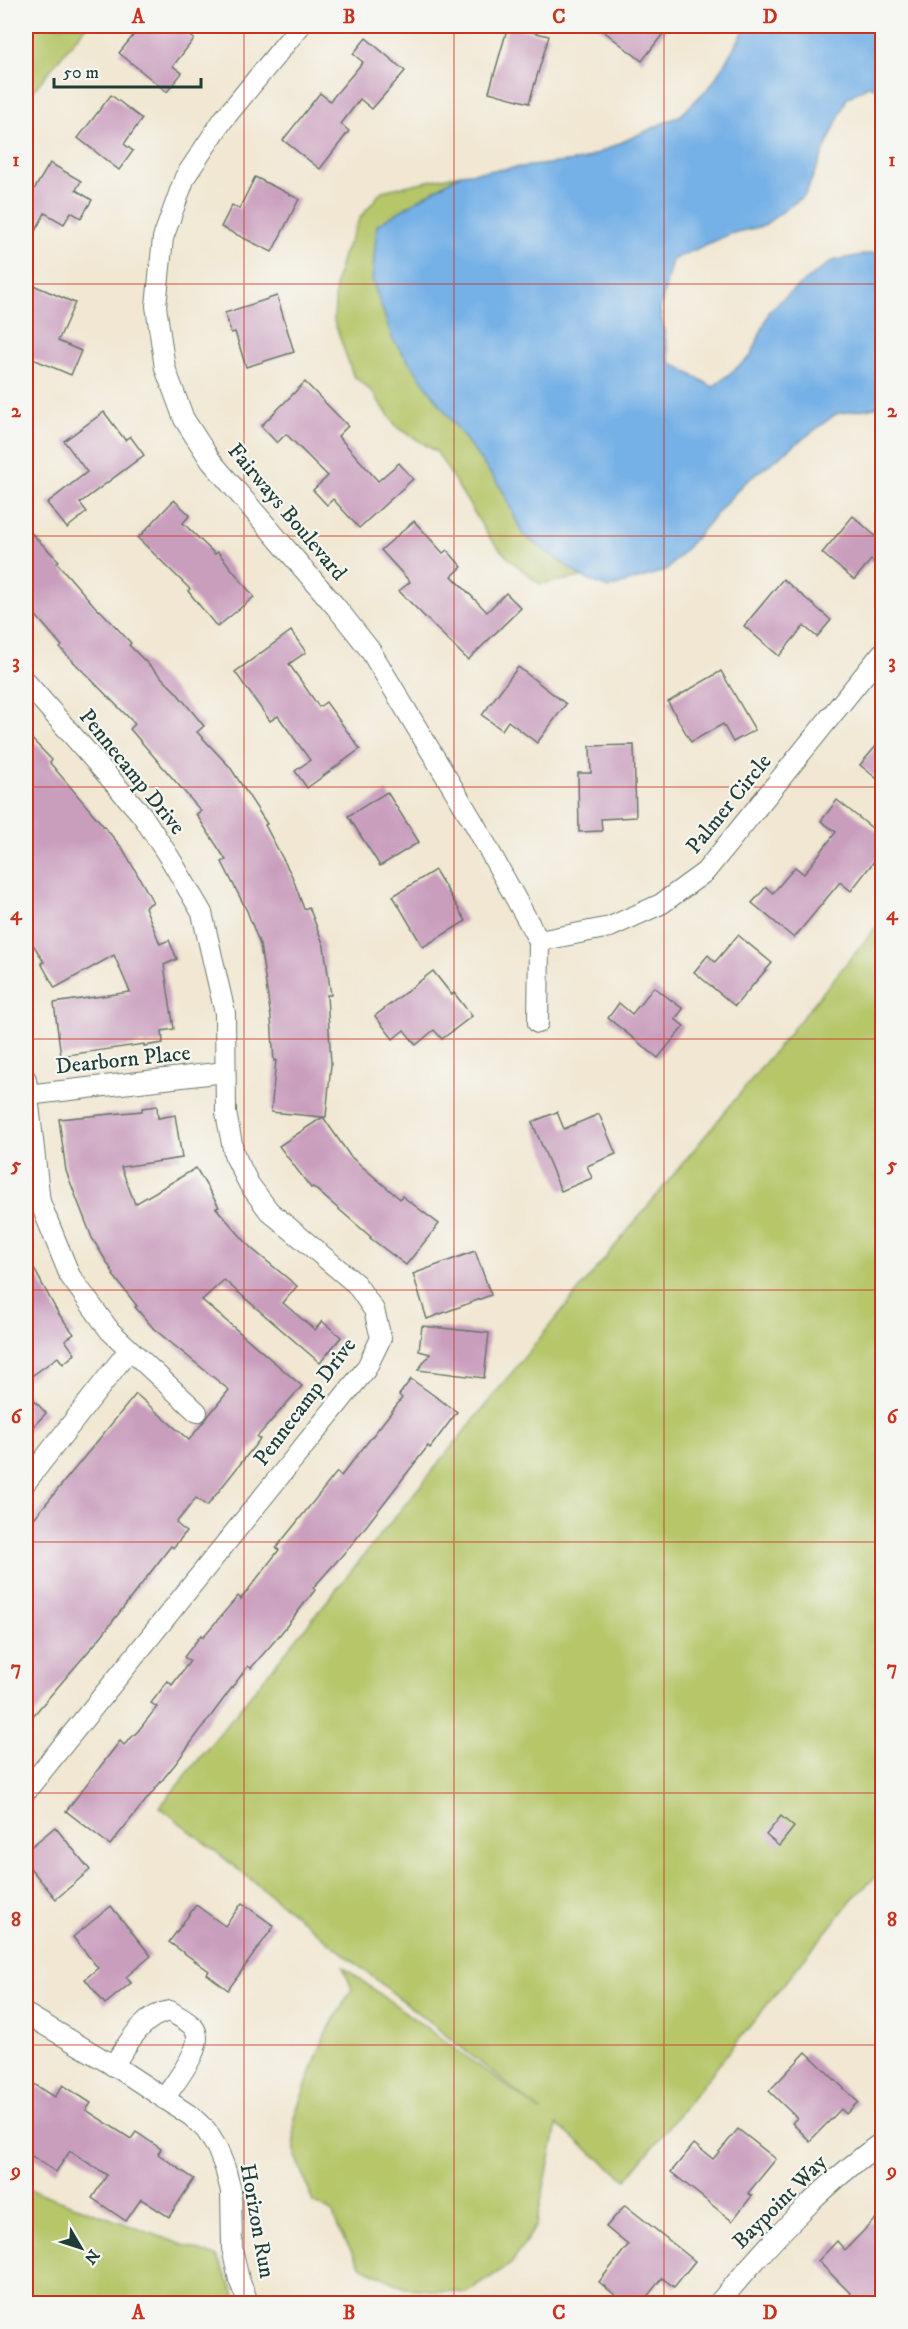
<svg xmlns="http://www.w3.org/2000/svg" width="908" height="2329" font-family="'IM FELL DW Pica',serif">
<rect width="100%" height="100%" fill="#f6f6f2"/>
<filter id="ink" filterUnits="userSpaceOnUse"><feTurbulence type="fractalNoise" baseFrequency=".0167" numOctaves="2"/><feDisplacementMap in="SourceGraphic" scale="12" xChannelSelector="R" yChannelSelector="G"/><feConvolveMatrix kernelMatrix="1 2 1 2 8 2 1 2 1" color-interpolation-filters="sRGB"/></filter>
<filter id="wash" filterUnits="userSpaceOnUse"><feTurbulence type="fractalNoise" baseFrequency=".008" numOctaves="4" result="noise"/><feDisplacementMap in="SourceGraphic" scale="24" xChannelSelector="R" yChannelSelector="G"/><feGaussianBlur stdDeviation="1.35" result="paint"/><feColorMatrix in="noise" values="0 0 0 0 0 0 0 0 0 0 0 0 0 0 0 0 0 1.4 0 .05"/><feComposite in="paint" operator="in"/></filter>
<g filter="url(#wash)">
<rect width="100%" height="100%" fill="#f1e7d2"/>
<g fill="#b6c669" stroke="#6a824e" stroke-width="1.5">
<polygon points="26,26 86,26 26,100"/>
<polygon points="461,174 378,225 523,535 582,577 540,584 509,559 489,537 437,452 397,427 372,392 353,375 334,321 336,281 343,255 360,218 382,191"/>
<polygon points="882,920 882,1871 853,1898 626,2180 557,2125 536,2226 511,2264 466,2293 405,2288 361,2266 339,2231 333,2213 314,2202 295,2156 294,2117 325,2035 352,1989 343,1967 542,2112 160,1807 561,1312"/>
<polygon points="26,2188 217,2257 239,2303 26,2303"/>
</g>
<polygon fill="#75b0e6" stroke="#4a768d" stroke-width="1.5" points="747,26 882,26 882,90 868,86 847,98 805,195 763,226 730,234 672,260 660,310 670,362 713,387 751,356 770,310 793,290 832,261 882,251 882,406 836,414 743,484 667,570 609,588 582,577 523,535 503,491 393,340 372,280 377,225 461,174 583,160 681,115 712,84"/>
<g id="blocks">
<g fill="#c99ebd">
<polygon points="141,26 177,26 194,39 173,66 182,73 167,92 119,53"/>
<polygon points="508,26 549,36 529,103 489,92"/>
<polygon points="597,26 669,26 642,61"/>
<polygon points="366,38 405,71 372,109 360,99 341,124 349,131 320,169 283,140 320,93 330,101 363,62 353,54"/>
<polygon points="111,95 142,119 124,144 133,151 119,170 78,138"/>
<polygon points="50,163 81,181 76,190 92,200 81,218 71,212 64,224 45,213 26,248 26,203"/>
<polygon points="255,177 299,199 272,252 221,227 232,205 239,209"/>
<polygon points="26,282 75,303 58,341 81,351 71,375 26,356"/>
<polygon points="277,296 294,352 246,367 235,332 231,333 225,313"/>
<polygon points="305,382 348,426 338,436 378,481 399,463 413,479 359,528 333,499 327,505 313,490 328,476 286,434 277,443 261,426"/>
<polygon points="104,412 125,440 130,436 144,455 80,503 87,512 67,528 47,503 87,472 64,441"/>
<polygon points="174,500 190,515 183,523 215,554 218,552 254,597 217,627 188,591 190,589 138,538"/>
<polygon points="853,516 882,542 882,570 871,560 854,580 822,553"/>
<polygon points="414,521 443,553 447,550 462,567 452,576 487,612 506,593 521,608 468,660 399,591 410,582 381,550"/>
<polygon points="26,528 59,561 57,563 99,611 100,610 131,643 129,645 176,692 204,726 197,732 230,767 267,824 265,825 292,876 304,909 309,907 324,946 331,995 327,995 331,1064 326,1117 323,1117 350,1156 400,1199 402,1196 439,1224 406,1265 370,1238 371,1237 313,1187 311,1188 279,1146 323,1117 271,1112 276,1060 274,1061 271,1018 260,945 247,911 222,862 226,860 196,814 201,811 130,729 135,724 60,648 62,646 26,604"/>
<polygon points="783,579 831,620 817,637 804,626 779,656 744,626"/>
<polygon points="291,631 306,652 289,664 319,707 326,702 360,749 307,788 295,771 310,760 278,716 270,721 235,672"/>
<polygon points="518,667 566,704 537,743 508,721 502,730 482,715"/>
<polygon points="721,671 755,730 733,742 723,724 691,742 668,702"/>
<polygon points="26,733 52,760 50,763 123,849 153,902 145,907 160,944 169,940 177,959 164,965 174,1029 162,1031 163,1043 144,1046 144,1044 61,1056 54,1003 130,992 114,955 55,988 41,963 44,962 26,933"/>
<polygon points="882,739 882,783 860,765"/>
<polygon points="634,745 636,817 601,819 602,831 579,832 578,773 591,773 590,746"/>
<polygon points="387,792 419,842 380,866 348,816"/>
<polygon points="837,800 882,836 882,851 851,891 840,882 794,938 752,903 766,887 773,893 795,867 804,874 836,832 821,821"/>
<polygon points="435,870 466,921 423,947 393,896"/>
<polygon points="738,935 772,963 735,1006 694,972 708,955 715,962"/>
<polygon points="433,971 452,995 454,993 472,1016 442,1039 434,1030 416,1045 404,1030 393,1039 375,1016"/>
<polygon points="654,987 683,1009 675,1019 684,1026 658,1058 608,1018 619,1003 632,1014"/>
<polygon points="157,1106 158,1118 175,1115 182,1158 121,1167 135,1204 196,1168 219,1207 216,1208 251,1248 297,1286 283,1303 315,1330 322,1321 341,1337 320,1363 224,1280 202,1300 302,1386 257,1437 260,1439 207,1506 196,1498 176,1523 186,1532 173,1548 171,1546 99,1639 26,1724 26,1528 136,1394 189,1440 229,1390 154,1329 135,1307 137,1306 113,1275 114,1274 92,1238 66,1171 59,1119 142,1111 142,1108"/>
<polygon points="557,1112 564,1129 599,1114 616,1154 587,1166 592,1178 561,1191 532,1122"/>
<polygon points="475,1251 491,1295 427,1319 413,1274"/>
<polygon points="26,1254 58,1313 74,1334 65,1340 75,1354 63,1364 58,1357 26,1380"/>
<polygon points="422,1326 489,1333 484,1378 418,1370 430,1354 419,1351"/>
<polygon points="411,1379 457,1412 430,1448 428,1446 353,1543 313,1588 315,1590 278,1637 251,1668 248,1666 176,1763 110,1845 66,1811 120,1741 124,1745 138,1731 157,1707 151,1703 168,1681 172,1685 190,1661 184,1657 201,1635 203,1637 238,1596 241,1599 279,1550 276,1548 337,1472 341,1476 389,1415 402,1398 399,1395"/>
<polygon points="26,1392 46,1413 26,1434"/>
<polygon points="781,1816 794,1827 779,1846 766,1835"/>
<polygon points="55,1827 90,1870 56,1899 26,1863 26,1851"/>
<polygon points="242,1903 274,1926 228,1990 207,1974 209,1971 169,1942 196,1905 225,1926"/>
<polygon points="111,1906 151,1956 126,1977 131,1983 105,2004 85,1979 98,1968 73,1937"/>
<polygon points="806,2052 858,2102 846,2114 841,2109 810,2141 792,2123 797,2118 769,2091"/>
<polygon points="26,2079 55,2097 63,2085 91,2103 86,2110 131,2139 136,2132 161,2149 158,2154 194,2179 169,2217 141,2199 126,2221 92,2198 107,2175 70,2151 56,2172 26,2152"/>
<polygon points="738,2129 776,2159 748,2193 752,2196 732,2221 671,2172 694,2144 713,2159"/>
<polygon points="625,2205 695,2261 674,2287 662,2278 641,2304 626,2304 599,2282 628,2245 606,2227"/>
<polygon points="882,2212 882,2288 868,2304 861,2304 818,2261 837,2241 845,2250"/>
</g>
</g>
</g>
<g filter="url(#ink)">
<use href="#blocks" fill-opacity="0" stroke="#68786b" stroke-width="1.5"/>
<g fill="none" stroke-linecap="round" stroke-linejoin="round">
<g stroke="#68786b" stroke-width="22">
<g id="minor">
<polyline points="300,26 223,120 185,177 163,238 156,306 165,368 184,419 211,461 336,607 370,650 474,823 539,941 538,1023"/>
<polyline points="26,682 142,815 171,860 202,913 225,1013 226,1113 234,1154 249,1184 269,1211 356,1284 374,1310 381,1338 366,1369 26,1791"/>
<polyline points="539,941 610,927 661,904 705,872 882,653"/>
<polyline points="26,1079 40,1202 70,1276 110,1331 197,1412"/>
<polyline points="27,1095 225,1072"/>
<polyline points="26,1482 129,1350"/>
<polyline points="26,2014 121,2070 191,2116 206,2130 217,2148 225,2168 231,2191 232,2248 239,2280 249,2304"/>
<path d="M113 2066C128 2044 142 2015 170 2011 177 2016 189 2021 194 2028 207 2045 174 2083 164 2099"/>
<path d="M718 2304C767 2245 821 2186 882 2142"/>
</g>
</g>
<use href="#minor" stroke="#fff" stroke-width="20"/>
</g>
</g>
<path fill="none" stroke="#c8321e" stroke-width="1.5" stroke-opacity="0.55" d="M244 26V2304M454 26V2304M664 26V2304M26 284H882M26 536H882M26 787H882M26 1039H882M26 1290H882M26 1542H882M26 1793H882M26 2045H882"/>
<g text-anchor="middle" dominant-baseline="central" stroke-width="4.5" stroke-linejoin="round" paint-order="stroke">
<g font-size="22" fill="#1f3d34" stroke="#f6f6f2">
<text transform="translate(287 512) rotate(50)">Fairways Boulevard</text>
<text transform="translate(132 772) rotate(51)">Pennecamp Drive</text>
<text transform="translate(729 804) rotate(-51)">Palmer Circle</text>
<text transform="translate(123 1060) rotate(-6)">Dearborn Place</text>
<text transform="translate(305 1402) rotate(-53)">Pennecamp Drive</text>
<text transform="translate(780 2202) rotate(-45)">Baypoint Way</text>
<text transform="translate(257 2221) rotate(80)">Horizon Run</text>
</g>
</g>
<rect width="908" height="2329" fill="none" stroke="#f6f6f2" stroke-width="66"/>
<g transform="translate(81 2248) rotate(129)" stroke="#f6f6f2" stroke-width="4.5" paint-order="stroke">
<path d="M0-4.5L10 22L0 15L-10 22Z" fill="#1f3d34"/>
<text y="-9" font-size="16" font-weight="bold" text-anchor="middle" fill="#1f3d34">N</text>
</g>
<path d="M54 78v9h147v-9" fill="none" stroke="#1f3d34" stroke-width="3"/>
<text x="63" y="78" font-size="18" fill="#1f3d34" stroke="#f6f6f2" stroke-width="4.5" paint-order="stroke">50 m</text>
<rect x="33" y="33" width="842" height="2263" fill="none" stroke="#c8321e" stroke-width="2"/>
<g font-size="20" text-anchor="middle" font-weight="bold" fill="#c8321e">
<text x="138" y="23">A</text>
<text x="349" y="23">B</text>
<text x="559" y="23">C</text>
<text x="770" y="23">D</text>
<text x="16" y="166">1</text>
<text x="892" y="166">1</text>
<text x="16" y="417">2</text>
<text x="892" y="417">2</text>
<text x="16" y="668">3</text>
<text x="892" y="668">3</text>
<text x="16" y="920">4</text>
<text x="892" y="920">4</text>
<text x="16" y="1171">5</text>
<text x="892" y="1171">5</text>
<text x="16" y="1423">6</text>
<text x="892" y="1423">6</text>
<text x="16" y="1674">7</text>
<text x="892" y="1674">7</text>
<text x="16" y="1926">8</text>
<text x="892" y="1926">8</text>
<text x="16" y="2177">9</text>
<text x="892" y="2177">9</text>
<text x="138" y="2319">A</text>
<text x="349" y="2319">B</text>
<text x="559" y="2319">C</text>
<text x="770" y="2319">D</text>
</g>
</svg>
